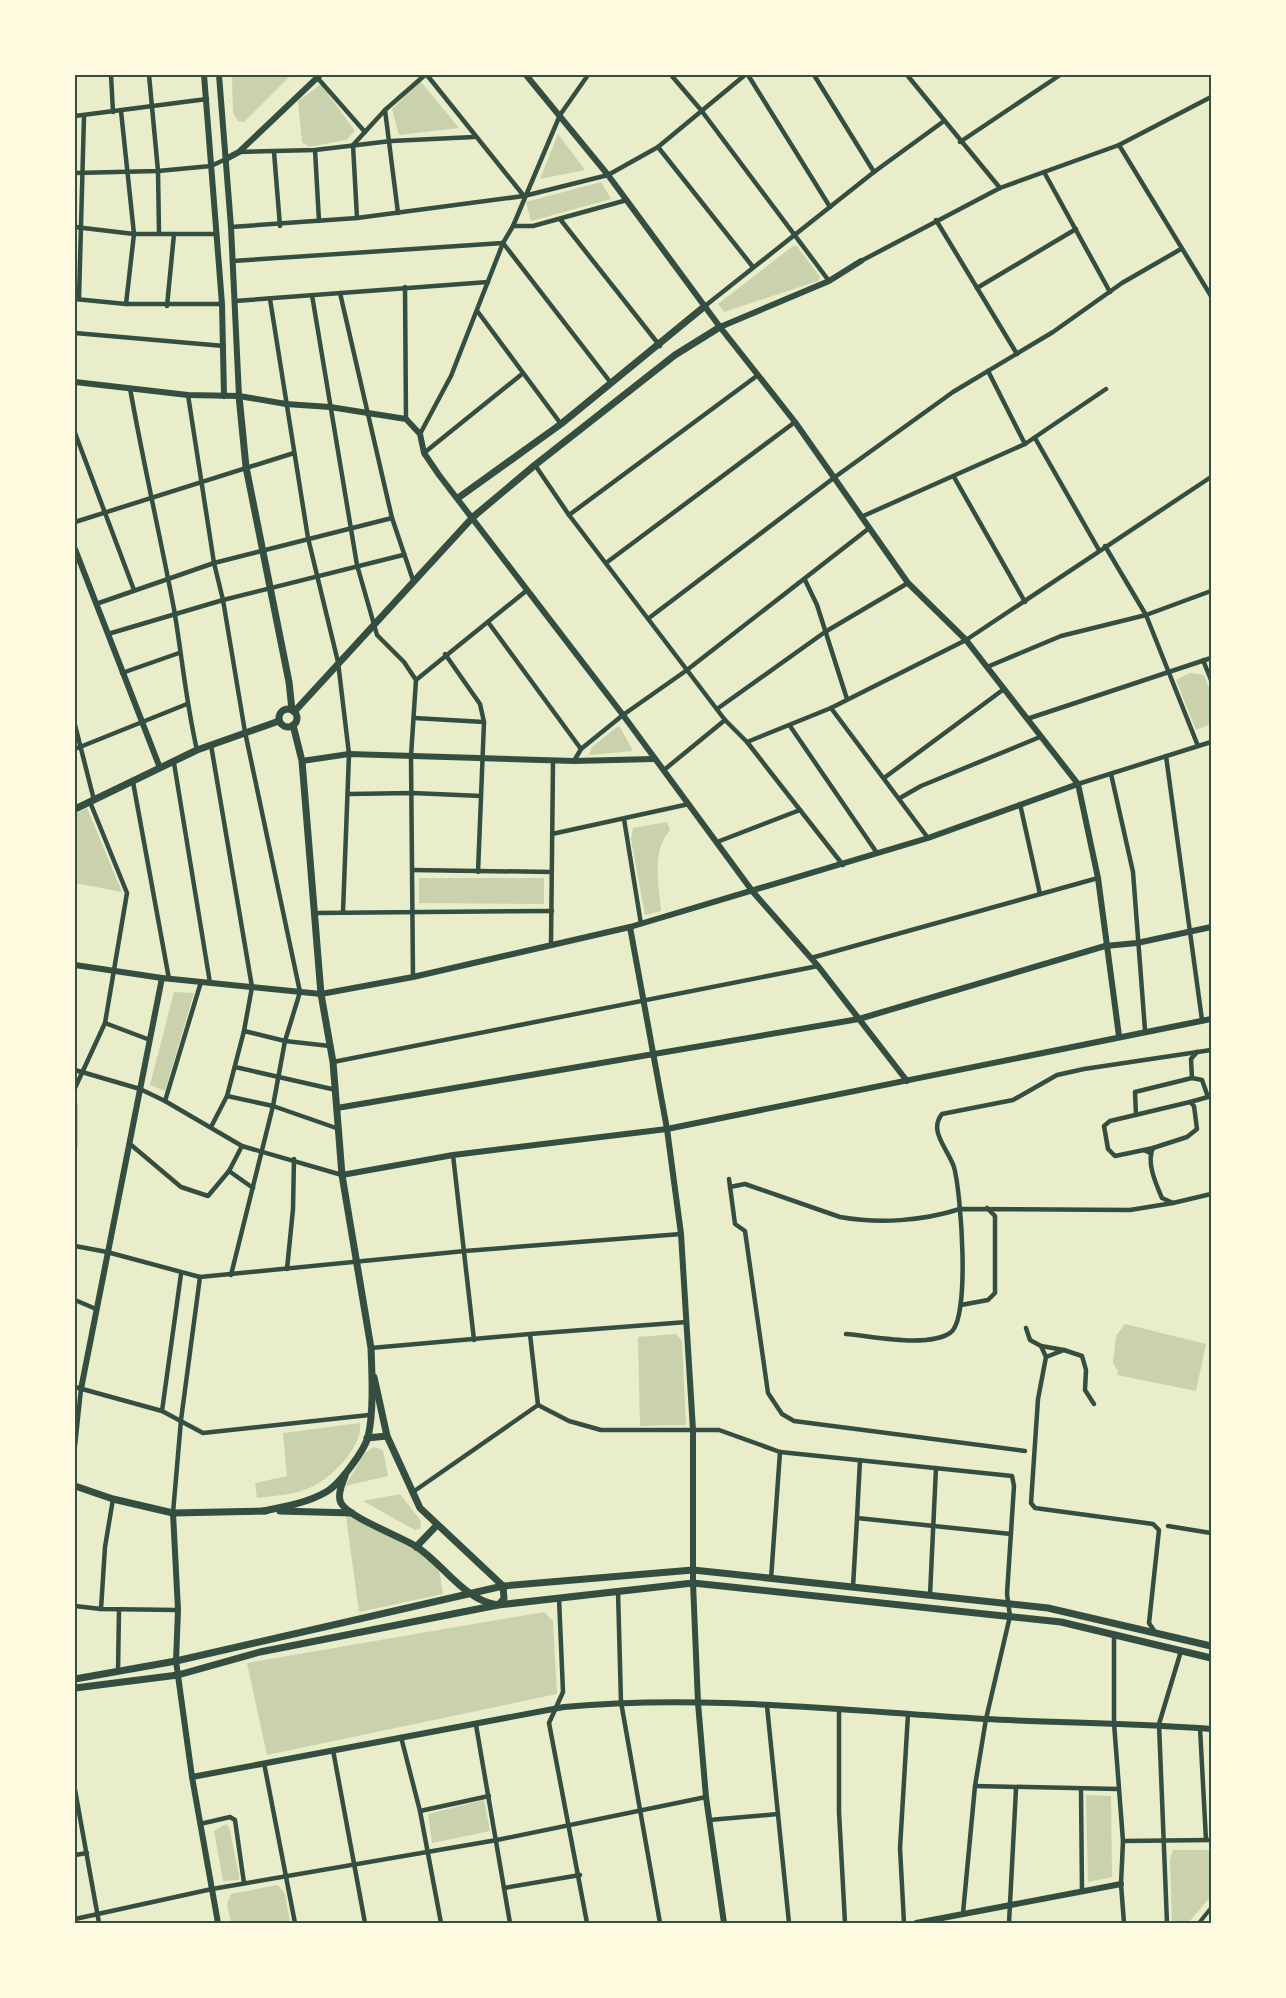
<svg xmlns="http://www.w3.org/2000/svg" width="1286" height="1998" font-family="Manrope,sans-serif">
<rect width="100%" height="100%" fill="#e9edc9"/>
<g fill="#cad2ad">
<polygon points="232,75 291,75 244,122 238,121 233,113"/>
<polygon points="420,81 459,128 399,135 392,109"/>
<polygon points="321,84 355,131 346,140 309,147 302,142 298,101"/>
<polygon points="558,134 585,170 540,179"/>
<polygon points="601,182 611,199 531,221 526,202"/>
<polygon points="793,246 797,246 820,277 818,281 724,312 718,304"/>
<polygon points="1190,673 1204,675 1211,693 1211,724 1196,730 1176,680"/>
<polygon points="617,727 620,727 633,751 589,755 592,747"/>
<polygon points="87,808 122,892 75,883 75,814"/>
<path d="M667 822 670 830C651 852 659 883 661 911L645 915 631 839 633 828Z"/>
<polygon points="419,878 544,878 544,904 419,903"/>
<polygon points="174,992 194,993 165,1091 150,1085"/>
<polygon points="1125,1324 1206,1344 1196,1391 1117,1375 1118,1371 1113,1363 1116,1336"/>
<polygon points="676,1334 682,1341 686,1425 640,1426 638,1337"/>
<path d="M360 1423C363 1448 330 1480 307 1489 292 1495 273 1496 257 1498L255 1483 287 1476 283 1433Z"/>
<polygon points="374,1447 383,1450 388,1476 345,1486 365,1453"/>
<polygon points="400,1494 421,1521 420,1529 415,1530 363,1501"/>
<polygon points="346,1516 357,1517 438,1563 443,1594 359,1612"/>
<polygon points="544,1612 553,1621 557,1694 267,1755 247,1663"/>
<polygon points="1086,1795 1111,1796 1112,1877 1088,1882"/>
<polygon points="484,1800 490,1831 432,1843 428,1814"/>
<polygon points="226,1824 229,1827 239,1875 239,1880 223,1881 214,1831"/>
<polygon points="1173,1850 1211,1850 1211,1896 1188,1923 1172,1923 1170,1860"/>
<polygon points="278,1885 285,1894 290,1923 231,1923 227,1904 231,1894"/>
</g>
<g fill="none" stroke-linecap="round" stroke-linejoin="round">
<polyline stroke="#344e41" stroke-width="4" points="1199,1923 1211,1908"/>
<g stroke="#344e41" stroke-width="4.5">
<polyline points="111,75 113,112"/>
<polyline points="149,75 158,171 159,232"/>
<polyline points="315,75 365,132"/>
<polyline points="427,75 524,196"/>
<polyline points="671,75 701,110 829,281"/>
<polyline points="748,75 830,207"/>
<polyline points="814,75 874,172"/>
<polyline points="907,75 1000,188"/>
<polyline points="385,110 398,213"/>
<polyline points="121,111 134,234 126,304"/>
<polyline points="75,116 207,99"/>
<polyline points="960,142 1060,75"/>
<polyline points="1119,145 1211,296"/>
<polyline points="658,147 753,267"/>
<polyline points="315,150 319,221"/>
<polyline points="239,152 315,150 391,141 474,137"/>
<polyline points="274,152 280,226"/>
<polyline points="1044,172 1110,292"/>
<polyline points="75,173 158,171 211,166 226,159"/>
<polyline points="357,218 353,145 385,110 425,75"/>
<polyline points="560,219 660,346"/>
<polyline points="936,220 1017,354"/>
<polyline points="513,226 533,226 627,200"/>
<polyline points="75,227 134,234 216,234"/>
<polyline points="231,227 357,218 524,196 608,175 658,147 745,75"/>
<polyline points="233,261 503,243 611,383"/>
<polyline points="861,261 1000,188 1119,145 1211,97"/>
<polyline points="405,287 406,419"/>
<polyline points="977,288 1076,229"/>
<polyline points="340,293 392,518 413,580"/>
<polyline points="312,295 357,565 377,635 404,662 416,680 411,756 413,977"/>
<polyline points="75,299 126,304 222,304"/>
<polyline points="79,299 84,116"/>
<polyline points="270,299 308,538 338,662 349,754 343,912"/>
<polyline points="235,301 488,282"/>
<polyline points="167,306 174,234"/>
<polyline points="705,306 874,172 944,121"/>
<polyline points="478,312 561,424"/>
<polyline points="75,333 224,346"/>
<polyline points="988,371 1025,444"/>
<path d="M130 388C143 462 160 535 174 609 182 656 186 703 197 750"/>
<polyline points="188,395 214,563 223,600 245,732 300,992 285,1041 273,1106 231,1275"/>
<polyline points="75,433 134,590"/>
<polyline points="420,434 451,376 503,243 513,226 560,115 588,75"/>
<polyline points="1035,438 1099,550"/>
<polyline points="424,453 522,374"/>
<polyline points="535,465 569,515 725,720 747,742 843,865"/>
<polyline points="954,477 1025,602"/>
<polyline points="569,515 758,375"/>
<polyline points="861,517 1025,444 1106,389"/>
<polyline points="75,522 294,453"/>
<polyline points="1105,546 1146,615 1198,746"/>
<polyline points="606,563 795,422"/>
<polyline points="805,580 817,605 847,699"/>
<polyline points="96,604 214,563 392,518"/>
<polyline points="649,618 835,477 953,392 1053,332 1122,283 1181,249"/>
<polyline points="488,622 581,749"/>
<polyline points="108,634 223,600 403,555"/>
<polyline points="445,654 480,704 484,722 478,872"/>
<polyline points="1203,660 1211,680"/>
<polyline points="987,667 1061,636 1146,615 1211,591"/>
<polyline points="122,673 179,653"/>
<polyline points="416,680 526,591"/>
<polyline points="831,708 928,838"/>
<polyline points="717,709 825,632 908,583"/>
<polyline points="414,718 484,722"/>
<polyline points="1027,719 1211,658"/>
<polyline points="75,725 94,800"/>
<polyline points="790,726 877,853"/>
<polyline points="747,742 831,708 966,640 1211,477"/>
<polyline points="211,745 252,987 244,1031 227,1096 211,1127"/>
<polyline points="75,749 187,704"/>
<polyline points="1166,756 1202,1020"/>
<polyline points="574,761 581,749 623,715 687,670 868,529"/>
<polyline points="174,763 210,983"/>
<polyline points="664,770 725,720"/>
<polyline points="1111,774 1133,872 1145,1030"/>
<polyline points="884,778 1004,689"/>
<polyline points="133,782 169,979"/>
<polyline points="1078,784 1211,742"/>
<polyline points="350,794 412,793 481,796"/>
<polyline points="900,798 921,786 1040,737"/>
<polyline points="1020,804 1040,894"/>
<polyline points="624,819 641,924"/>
<polyline points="552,834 689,804"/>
<polyline points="717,842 800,810"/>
<polyline points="413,870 552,872"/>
<polyline points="316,913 552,911"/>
<polyline points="551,945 553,761"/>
<polyline points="811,958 1098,878"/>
<polyline points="105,1023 150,1040"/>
<polyline points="244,1031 285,1041 330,1046"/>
<polyline points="333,1062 818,966"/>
<polyline points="235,1067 336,1090"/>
<polyline points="75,1070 140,1089 165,1101 242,1146 342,1175"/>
<polyline points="1192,1078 1191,1059 1197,1052"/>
<polyline points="75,1088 105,1023 127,893 90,802"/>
<polyline points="227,1096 273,1106 339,1129"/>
<polyline points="165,1101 201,982"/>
<polyline points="75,1104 75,1147"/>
<polyline points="1136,1115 1135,1092 1192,1078 1202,1080 1208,1097 1190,1102"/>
<polyline points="130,1144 181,1187 208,1196 229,1171 242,1146"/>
<polyline points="1144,1150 1115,1156 1108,1149 1104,1126 1110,1121 1190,1102 1194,1106 1197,1129 1187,1137 1153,1148"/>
<path d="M1150 1153 1144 1150 1153 1148C1146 1162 1156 1184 1162 1198L1173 1203 1211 1194"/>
<polyline points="453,1155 474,1340"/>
<polyline points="229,1171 253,1188"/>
<polyline points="729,1179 735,1224 745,1231 768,1393 782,1414 794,1421 1025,1451"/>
<path d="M730 1187 745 1184 840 1217C879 1224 922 1221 960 1209L1130 1210 1173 1203"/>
<polyline points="75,1246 107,1252 200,1277"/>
<polyline points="287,1269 293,1209 294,1159"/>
<polyline points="75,1300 96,1309"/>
<polyline points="961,1305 988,1300 995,1293 995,1216 987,1208"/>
<polyline points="1026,1328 1030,1340 1041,1346 1046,1357 1038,1399 1031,1503 1035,1508 1153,1524 1159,1530 1149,1623 1155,1632"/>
<polyline points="530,1334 687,1322"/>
<path d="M846 1334C873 1336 927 1348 950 1333 971 1320 961 1192 954 1167 948 1149 928 1131 942 1114L1013 1100 1057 1075 1084 1069 1211 1050"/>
<polyline points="1041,1346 1064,1350 1046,1357"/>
<polyline points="371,1348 530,1334 538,1405"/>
<polyline points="1064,1350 1082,1356 1086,1370 1085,1390 1094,1404"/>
<polyline points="75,1387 162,1411 203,1433 369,1415"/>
<polyline points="162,1411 181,1274"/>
<polyline points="75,1446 81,1389"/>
<polyline points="860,1460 857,1518 1011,1534"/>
<polyline points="413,1492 538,1405 569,1421 601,1430 719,1430 780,1452 1012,1476 1014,1486 1007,1594 1010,1616 986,1719 975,1786 963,1913"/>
<polyline points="173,1513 181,1420 200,1277 465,1251 681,1234"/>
<polyline points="1168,1526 1211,1533"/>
<polyline points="771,1579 780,1452"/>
<polyline points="853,1587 857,1518"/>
<polyline points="618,1591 621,1702 660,1923"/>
<polyline points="930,1595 936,1468"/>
<polyline points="559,1598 563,1692 549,1723 587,1923"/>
<polyline points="75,1606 101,1609 178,1610"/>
<polyline points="101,1609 105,1547 113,1499"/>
<polyline points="1114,1636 1114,1723 1123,1841 1121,1884 1124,1923"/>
<polyline points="118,1672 119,1610"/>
<polyline points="767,1706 789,1923"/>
<polyline points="839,1709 839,1812 845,1923"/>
<polyline points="476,1725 510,1923"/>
<polyline points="1200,1728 1206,1840"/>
<polyline points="401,1737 420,1811 441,1923"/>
<polyline points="333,1750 365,1923"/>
<polyline points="264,1763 295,1923"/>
<polyline points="975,1786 1118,1789"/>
<polyline points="75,1790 99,1923"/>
<polyline points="1081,1791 1082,1891"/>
<polyline points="420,1811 489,1796"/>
<polyline points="709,1820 778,1814"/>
<polyline points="200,1824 230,1817 235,1820 244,1883"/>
<polyline points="1123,1841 1211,1840"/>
<polyline points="75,1855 87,1853"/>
<polyline points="504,1888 580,1875"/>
<polyline points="75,1919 212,1889 497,1840 706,1797"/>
<polyline points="904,1923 900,1848 908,1714"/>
<polyline points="1009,1923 1016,1789"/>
<polyline points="1167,1923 1159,1724 1181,1651"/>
</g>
<g stroke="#344e41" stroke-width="6">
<polyline points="204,75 222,304 224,396"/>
<polyline points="219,75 231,227 239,396"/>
<polyline points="526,75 608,175 720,327 795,422 908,583 966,640 1078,784 1098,878 1119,1036"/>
<polyline points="226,159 239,152 320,75"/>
<polyline points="720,327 829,281 861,261"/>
<polyline points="75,382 188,395 239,396 286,404 330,407 406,419 420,434 424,453 439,475 623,715 753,892 818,966 907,1081"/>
<polyline points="75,549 160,768"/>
<polyline points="302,761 349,754 574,761 654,759"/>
<polyline points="630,927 667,1129 681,1234 693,1430 693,1583 698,1703 706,1797 724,1923"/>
<polyline points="75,965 162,978 321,994 413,977 630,927 928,838 1078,784"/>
<polyline points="337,1108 859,1019 1105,946 1137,943 1211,927"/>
<polyline points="342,1175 453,1155 667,1129 1211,1019"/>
<polyline points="81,1389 162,978"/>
<polyline points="173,1513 178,1610 176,1661 192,1777 218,1923"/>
<path d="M192 1777 564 1707C703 1694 845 1711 985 1719 1060 1723 1136 1723 1211 1729"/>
<polyline points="916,1923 1121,1884"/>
</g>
<g stroke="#344e41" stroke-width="7">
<polyline points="239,396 246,467 289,682 292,710"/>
<polyline points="458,498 561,424 705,306"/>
<circle cx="288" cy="718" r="9"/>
<polyline points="294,712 473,517 535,465 675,355 720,327"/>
<polyline points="75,809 197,750 279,721"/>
<polyline points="367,1438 387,1436"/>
<path d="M345 1476C342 1483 337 1496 341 1503 348 1517 402 1537 417 1547 445 1566 465 1601 498 1605L504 1599 503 1586 420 1508 387 1436 374 1377"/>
<polyline points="75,1486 113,1499 173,1513 266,1511"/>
<path d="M263 1511C284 1507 307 1503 326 1492 339 1485 364 1451 368 1437 374 1412 372 1374 371 1348L342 1175 333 1062 321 994 302 761 293 725"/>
<polyline points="280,1511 352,1513"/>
<polyline points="416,1547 437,1525"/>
<polyline points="75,1679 176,1661 503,1586 693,1570 1048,1608 1211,1646"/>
<polyline points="75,1688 178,1675 260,1652 498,1605 693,1583 1061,1622 1211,1658"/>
</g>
</g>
<rect width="1286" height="1998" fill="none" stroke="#fefae0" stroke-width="153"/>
<rect x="76" y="76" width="1134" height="1846" fill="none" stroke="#344e41" stroke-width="2"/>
</svg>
